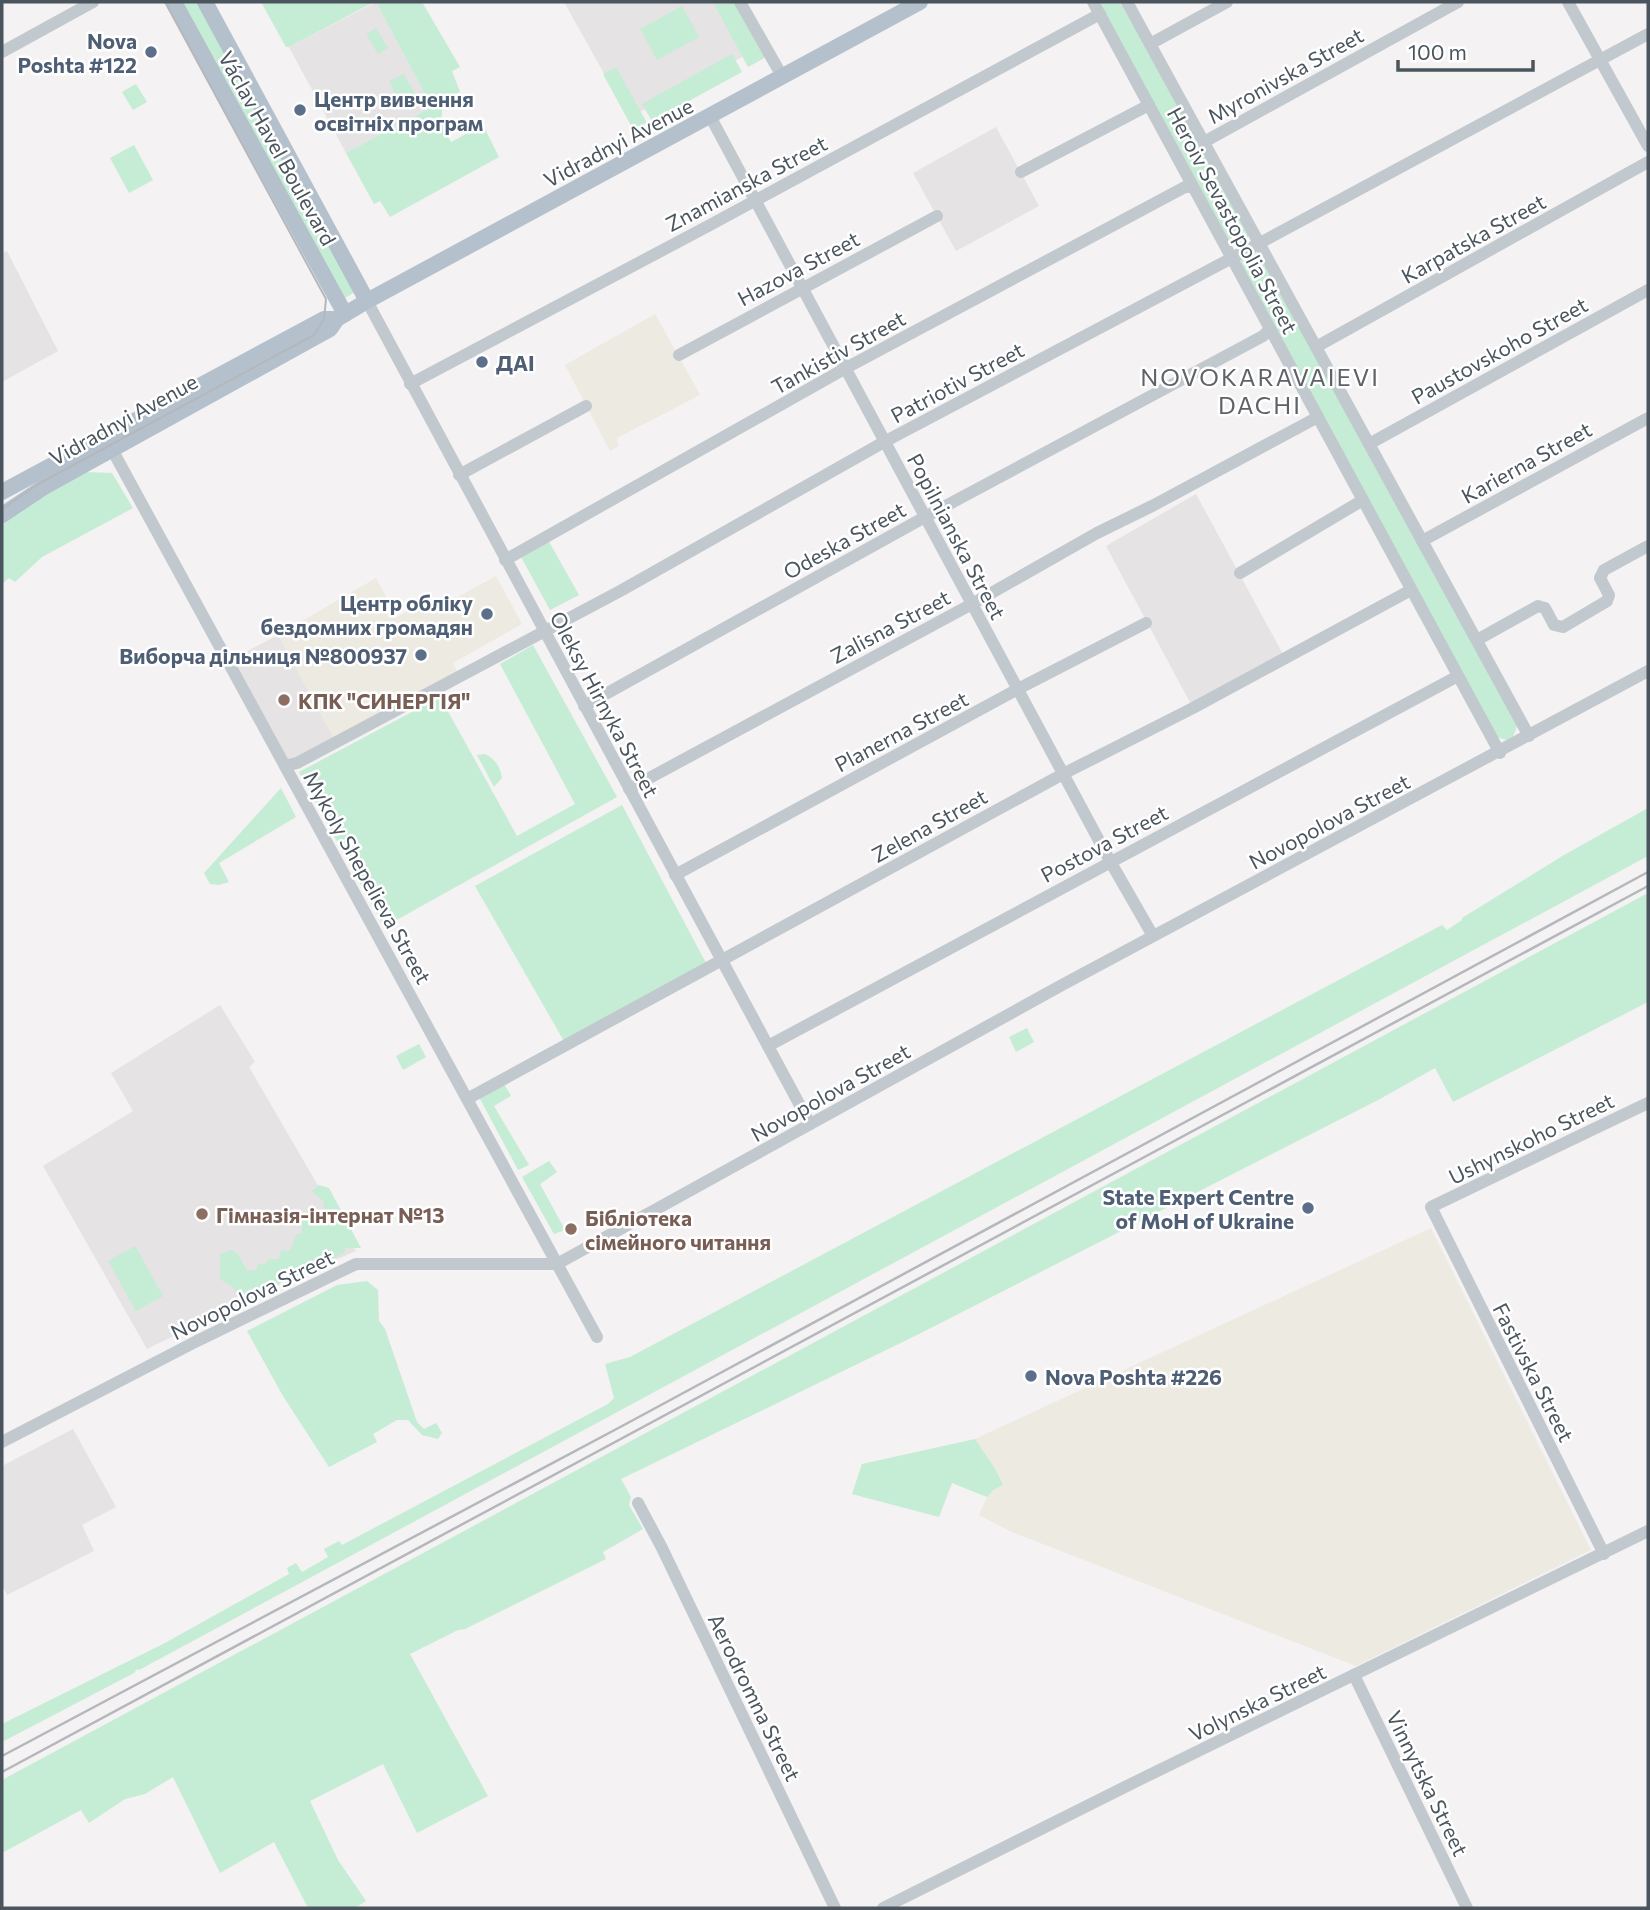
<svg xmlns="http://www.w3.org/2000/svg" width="1650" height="1910" font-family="Commissioner,sans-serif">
<rect width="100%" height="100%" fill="#f4f2f2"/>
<g fill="#edeae2">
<polygon points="655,314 700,395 617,438 619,446 610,451 565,365"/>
<polygon points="496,576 522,624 453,663 458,673 335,740 278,635 376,578 397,617 432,598 438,608"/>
<polygon points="1431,1228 1591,1550 1356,1666 1012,1532 979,1515 987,1497 993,1490 994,1467 975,1439"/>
</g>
<g fill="#e5e3e3">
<polygon points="376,2 432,107 346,153 289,47"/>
<polygon points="564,2 736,2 761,47 629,118"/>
<polygon points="996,127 1039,206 956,251 913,173"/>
<polygon points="7,251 58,351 2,382 2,253"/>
<polygon points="1196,494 1285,658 1193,708 1106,546"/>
<polygon points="278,635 335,740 290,760 285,757 234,661 238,656"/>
<polygon points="220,1005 255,1062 249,1067 356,1251 274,1287 147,1349 43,1166 133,1111 111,1073"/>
<polygon points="73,1429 116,1507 82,1525 94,1551 7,1595 2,1585 2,1466"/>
</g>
<g fill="#c5ecd4">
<polygon points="181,2 201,2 355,292 345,298"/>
<polygon points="261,2 374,2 289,47 286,47"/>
<polygon points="376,2 422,2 460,67 452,71 460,92 443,101 441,123 451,142 483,125 499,157 390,217 380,201 374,204 346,153 432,107"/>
<polygon points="713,2 738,2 768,56 748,67"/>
<polygon points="1095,2 1120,2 1248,231 1248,239 1242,245 1230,245"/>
<polygon points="682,6 699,37 657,60 640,29"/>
<polygon points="376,28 388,48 378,54 366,34"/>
<polygon points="732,54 742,72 652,121 642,104"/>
<polygon points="616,67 647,123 634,131 603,74"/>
<polygon points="404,74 415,94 400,102 389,81"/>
<polygon points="136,84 147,102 133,110 122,92"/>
<polygon points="134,145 153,180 129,193 110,158"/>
<polygon points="1255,252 1259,253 1517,726 1513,737 1507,740 1496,737 1240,263 1241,259"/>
<polygon points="84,472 112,473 133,508 42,557 15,582 9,578 2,584 2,521"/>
<polygon points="548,540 579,595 550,610 520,555"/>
<polygon points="533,645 617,797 384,927 299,772 440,697 517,836 575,804 500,664"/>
<path d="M485 754C495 759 500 766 502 778L494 787 477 755Z"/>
<polygon points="281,788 296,817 219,863 229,882 219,885 210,884 204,873"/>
<polygon points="622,805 707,965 565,1043 475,886"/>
<polygon points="1648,808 1648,856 139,1670 137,1669 134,1673 2,1742 2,1724 165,1643 289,1574 287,1568 296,1563 302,1572 328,1557 324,1549 339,1541 342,1545 608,1404 614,1398 605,1364 630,1357 1442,925 1447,930 1462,920 1462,918 1564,855"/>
<polygon points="1648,893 1648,1002 1453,1102 1435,1068 1380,1099 919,1334 621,1479 631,1497 629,1505 643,1529 603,1552 606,1559 465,1629 458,1630 410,1654 488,1796 417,1833 383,1764 310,1801 338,1860 366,1901 355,1908 308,1908 274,1842 220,1873 173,1777 145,1794 125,1799 89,1823 81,1810 2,1853 2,1780"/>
<polygon points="1027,1028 1034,1042 1016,1052 1009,1037"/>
<polygon points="419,1044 426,1057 403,1070 396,1056"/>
<polygon points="504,1084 511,1096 494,1106 529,1165 518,1170 479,1097"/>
<polygon points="549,1161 557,1172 540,1184 565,1230 554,1234 522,1177"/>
<polygon points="319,1185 329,1188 361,1248 345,1248 344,1253 243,1301 239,1299 234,1288 220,1279 220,1254 232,1250 238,1254 247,1271 256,1270 258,1264 265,1264 269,1259 279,1259 281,1250 290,1251 296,1235 302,1233 302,1215 312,1208 323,1213 324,1202 312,1191"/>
<polygon points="135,1246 163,1296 136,1311 108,1261"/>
<polygon points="367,1281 378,1290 379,1321 385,1329 417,1422 424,1429 436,1423 442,1433 438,1439 422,1435 408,1420 397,1420 373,1434 377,1442 329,1467 283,1396 247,1331 337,1285"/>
<polygon points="975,1439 994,1467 1003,1485 993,1490 987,1497 952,1483 939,1517 852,1494 862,1464"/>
</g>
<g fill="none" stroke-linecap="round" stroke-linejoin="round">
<g stroke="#c1c9cf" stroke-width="12">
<polyline points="740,2 782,76"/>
<polyline points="1093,2 1500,753"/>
<polyline points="1127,2 1529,736"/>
<polyline points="1568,2 1648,146"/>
<polyline points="1150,44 1227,2"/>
<polyline points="2,52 93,2"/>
<polyline points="710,116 1110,861 1153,936"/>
<polyline points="1204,142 1458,2"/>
<polyline points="1021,172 1149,105"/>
<polyline points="367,301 810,1124"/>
<polyline points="1316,347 1648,162"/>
<polyline points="679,355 937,216"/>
<polyline points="410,384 710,225 1100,14"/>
<polyline points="109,444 597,1337"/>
<polyline points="1369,444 1648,290"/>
<polyline points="459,475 586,406"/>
<polyline points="1422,541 1648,418"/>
<polyline points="505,560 846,368 1185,187 1193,187"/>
<polyline points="1240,573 1363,500"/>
<polyline points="1477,640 1538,606 1545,608 1554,625 1563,627 1607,601 1609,595 1600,578 1604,570 1648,546"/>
<polyline points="584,706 925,517 1263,336 1270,329"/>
<polyline points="285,766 297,763 622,590 884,442 1232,258 1648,34"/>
<polyline points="629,789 972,604 1097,533 1154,505 1318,417"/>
<polyline points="675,875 1018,689 1146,623"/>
<polyline points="768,1046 1458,676"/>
<polyline points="467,1099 1063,774 1193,708 1411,590"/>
<polyline points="2,1442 197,1341 356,1264 557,1264 1062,985 1648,671"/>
<polyline points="638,1503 662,1548 835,1908"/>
<polyline points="1604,1554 1431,1207 1648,1103"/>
<polyline points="1354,1675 1467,1908"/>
<polyline points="883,1908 1141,1779 1648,1531"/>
</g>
<g stroke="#b4c1cd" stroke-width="16">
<polyline points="174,2 345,314"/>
<polyline points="205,2 367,301"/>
<polyline points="2,492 324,319 337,319"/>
<polyline points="2,515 44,487 330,329 337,319 367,301 920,2"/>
</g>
<polyline stroke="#b4b7bb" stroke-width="2" points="2,509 40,483 314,335 324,319 326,299 165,2"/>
<g stroke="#b4b7bb" stroke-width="2.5">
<polyline points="2,1756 624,1425 1648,872"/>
<polyline points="2,1772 1648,886"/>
</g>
</g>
<g fill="#5c6f8a" stroke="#fff" stroke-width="2.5">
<circle cx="151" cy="52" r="7"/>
<circle cx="300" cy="110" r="7"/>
<circle cx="482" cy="362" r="7"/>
<circle cx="487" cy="614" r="7"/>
<circle cx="421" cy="655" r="7"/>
<circle cx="1308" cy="1208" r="7"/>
<circle cx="1031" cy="1376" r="7"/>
</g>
<g fill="#8d6e63" stroke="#fff" stroke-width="2.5">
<circle cx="284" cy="700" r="7"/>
<circle cx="202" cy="1214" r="7"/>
<circle cx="571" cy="1229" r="7"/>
</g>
<g text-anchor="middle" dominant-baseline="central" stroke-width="5" stroke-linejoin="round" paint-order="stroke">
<g font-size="21" font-weight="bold" fill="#4e5e75" stroke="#fff" text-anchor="end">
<text x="137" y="40">Nova<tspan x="137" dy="24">Poshta #122</tspan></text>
<text x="314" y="98" text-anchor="start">Центр вивчення<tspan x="314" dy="24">освітніх програм</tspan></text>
<text x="496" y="362" text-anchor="start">ДАІ</text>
<text x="473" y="602">Центр обліку<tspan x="473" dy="24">бездомних громадян</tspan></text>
<text x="407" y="655">Виборча дільниця №800937</text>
<text x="1294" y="1196">State Expert Centre<tspan x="1294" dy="24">of MoH of Ukraine</tspan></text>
<text x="1045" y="1376" text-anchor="start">Nova Poshta #226</text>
</g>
<g font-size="21" fill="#4b555e" stroke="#fff">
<text transform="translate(1285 75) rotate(-29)">Myronivska Street</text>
<text transform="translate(618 142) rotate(-28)">Vidradnyi Avenue</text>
<text transform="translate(278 148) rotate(61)">Václav Havel Boulevard</text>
<text transform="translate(746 183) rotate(-28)">Znamianska Street</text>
<text transform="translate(1233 220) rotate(62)">Heroiv Sevastopolia Street</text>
<text transform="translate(1473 238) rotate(-29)">Karpatska Street</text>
<text transform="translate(798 268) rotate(-28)">Hazova Street</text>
<text transform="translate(1499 350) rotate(-29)">Paustovskoho Street</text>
<text transform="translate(838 352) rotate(-29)">Tankistiv Street</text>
<text transform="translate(957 382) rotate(-28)">Patriotiv Street</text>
<text transform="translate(123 419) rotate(-29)">Vidradnyi Avenue</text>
<text transform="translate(1526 462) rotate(-29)">Karierna Street</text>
<text transform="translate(957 536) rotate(62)">Popilnianska Street</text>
<text transform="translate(844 540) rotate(-29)">Odeska Street</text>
<text transform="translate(890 626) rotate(-28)">Zalisna Street</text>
<text transform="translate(605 704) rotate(62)">Oleksy Hirnyka Street</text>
<text transform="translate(901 731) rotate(-28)">Planerna Street</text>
<text transform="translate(1329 821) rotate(-28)">Novopolova Street</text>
<text transform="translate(929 825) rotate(-29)">Zelena Street</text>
<text transform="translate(1104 843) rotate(-28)">Postova Street</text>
<text transform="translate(368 877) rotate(61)">Mykoly Shepelieva Street</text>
<text transform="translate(830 1092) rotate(-29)">Novopolova Street</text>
<text transform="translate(1531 1138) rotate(-26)">Ushynskoho Street</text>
<text transform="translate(252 1294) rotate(-26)">Novopolova Street</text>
<text transform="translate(1534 1372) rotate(63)">Fastivska Street</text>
<text transform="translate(755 1697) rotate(64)">Aerodromna Street</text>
<text transform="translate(1257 1702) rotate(-26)">Volynska Street</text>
<text transform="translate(1428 1783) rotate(64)">Vinnytska Street</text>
</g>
<g font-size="21" font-weight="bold" fill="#785e54" stroke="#fff" text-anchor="start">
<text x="298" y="700">КПК "СИНЕРГІЯ"</text>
<text x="216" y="1214">Гімназія-інтернат №13</text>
<text x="585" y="1217">Бібліотека<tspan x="585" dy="24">сімейного читання</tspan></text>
</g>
<g font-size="24" letter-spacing="2" fill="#5f6266" stroke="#fff">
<text x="1260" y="376">NOVOKARAVAIEVI<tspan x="1260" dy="28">DACHI</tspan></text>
</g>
</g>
<rect width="1650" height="1910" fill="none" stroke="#4b555e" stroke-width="7"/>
<path d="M1398 60v10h135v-10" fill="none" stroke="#4b555e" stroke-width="3.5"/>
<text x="1408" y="60" font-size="21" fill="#4b555e" stroke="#ffffff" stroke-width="5" paint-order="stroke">100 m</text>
</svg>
